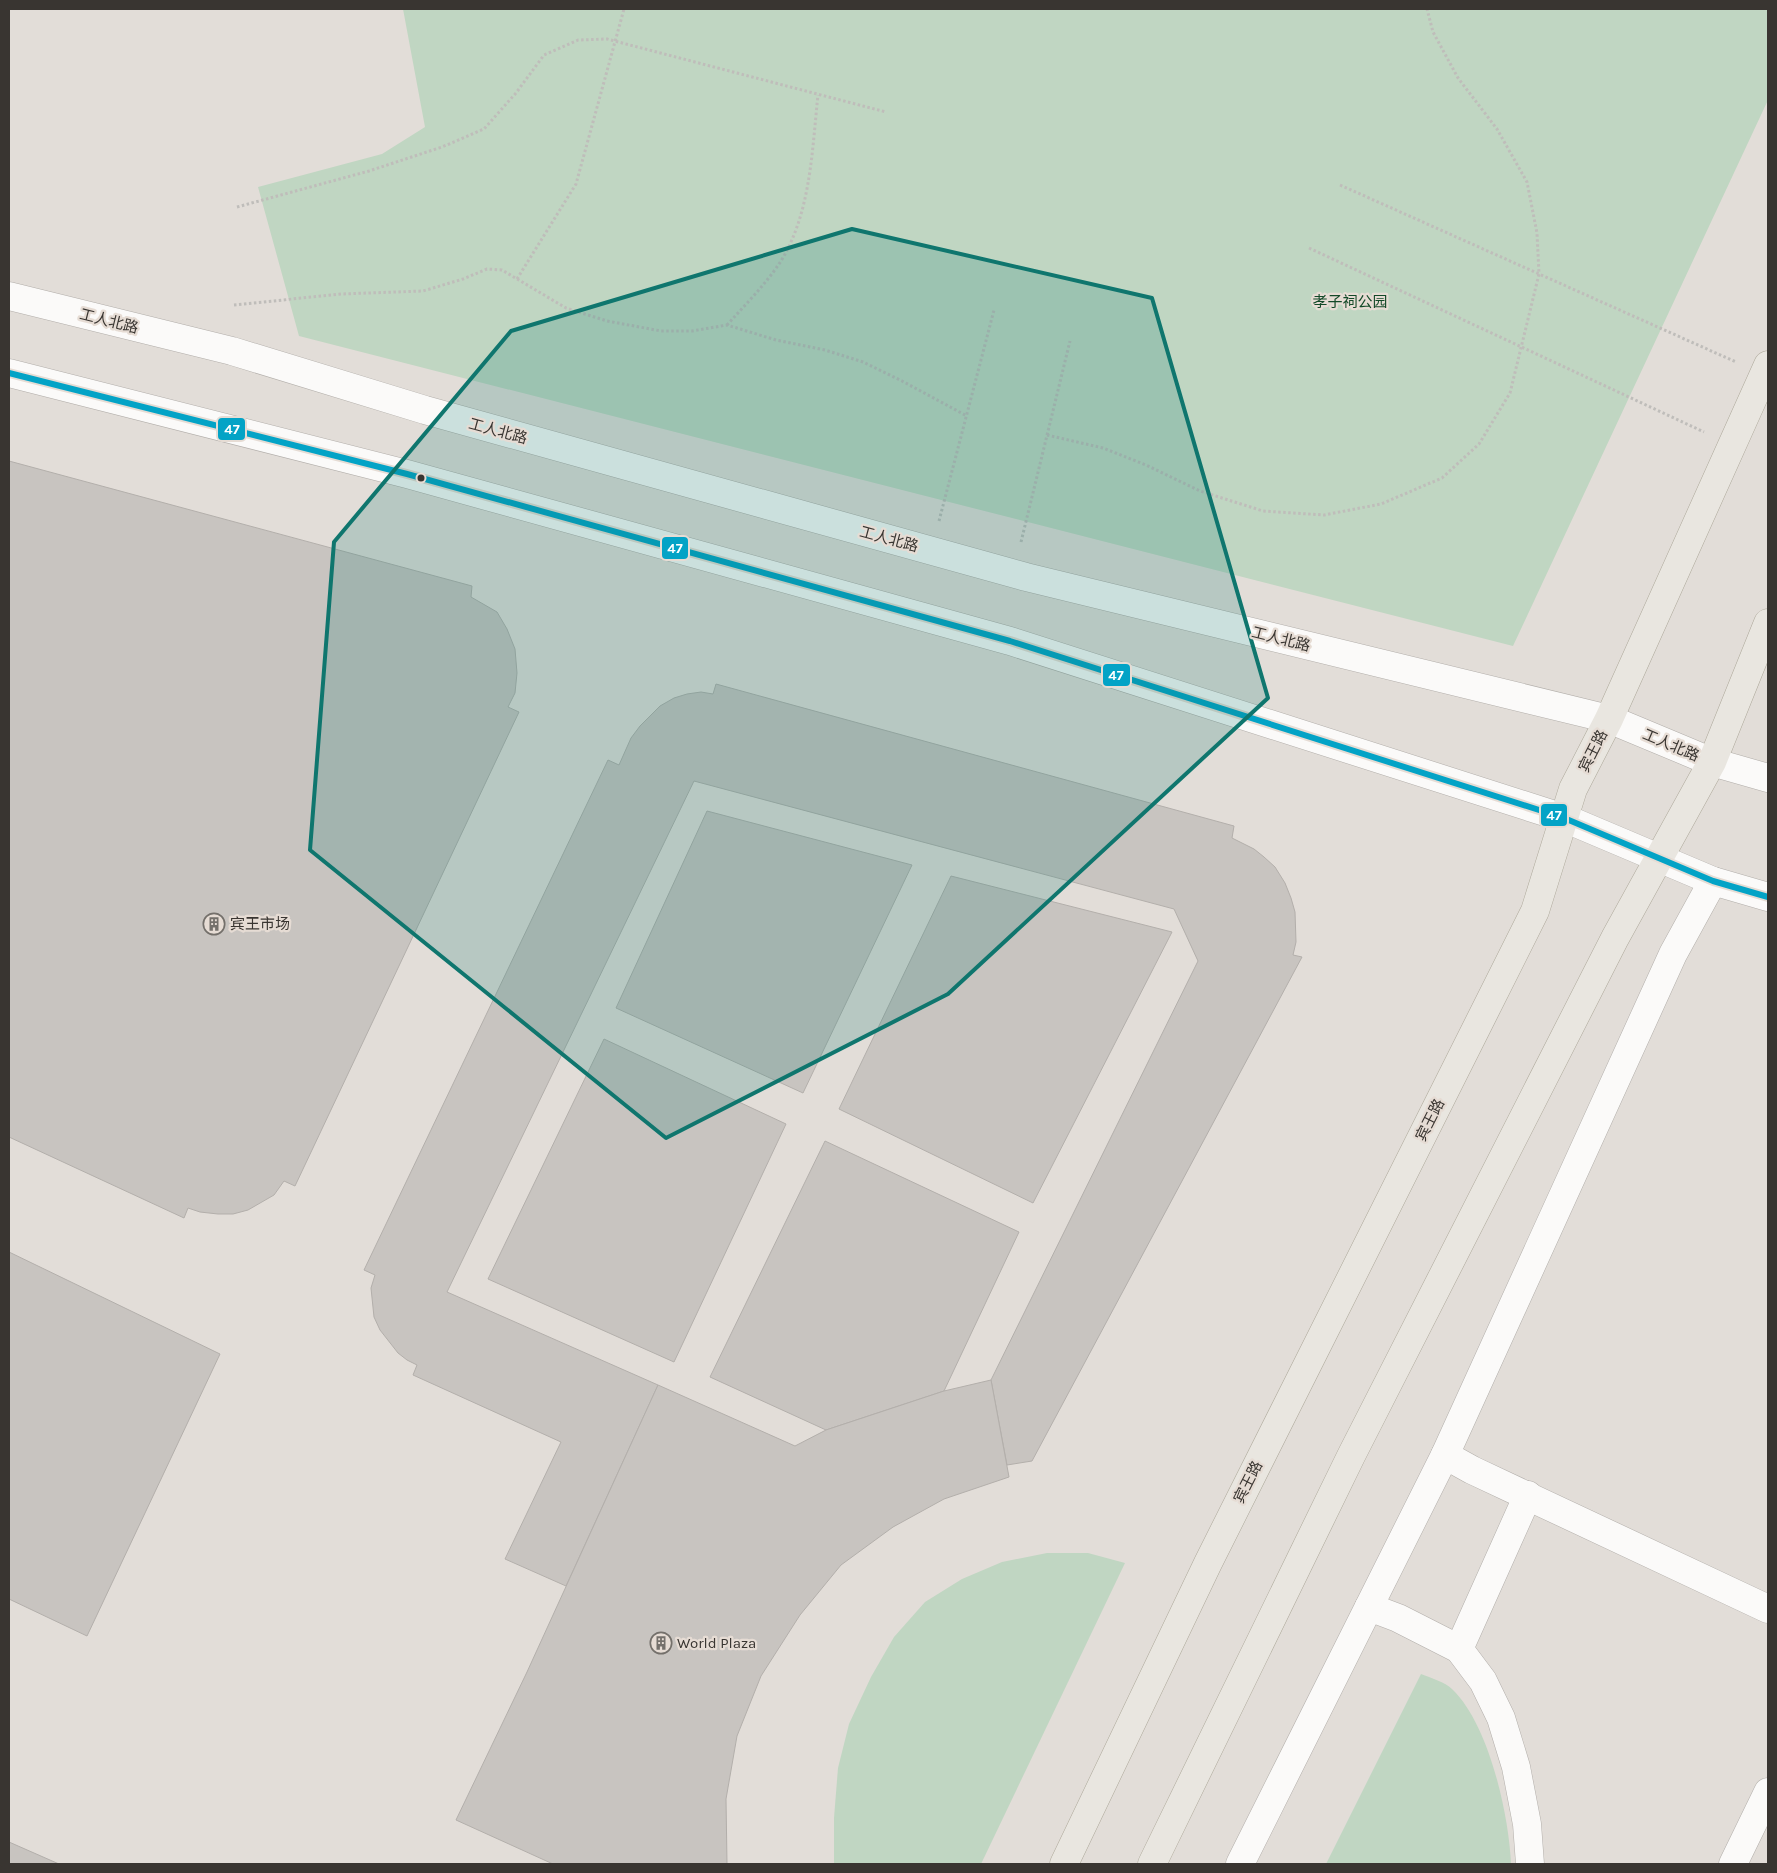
<svg xmlns="http://www.w3.org/2000/svg" width="1777" height="1873" font-family="Karla,'Noto Sans SC',sans-serif">
<rect width="100%" height="100%" fill="#e2ddd8"/>
<g fill="#c0d6c2">
<polygon points="403,9 1768,9 1768,100 1513,646 299,336 258,187 382,154 425,127"/>
<polygon points="1047,1553 1088,1553 1125,1563 981,1864 834,1864 834,1818 838,1768 849,1724 871,1677 894,1637 925,1602 962,1579 1002,1562"/>
<path d="M1421 1674C1431 1678 1445 1682 1452 1689 1489 1724 1509 1815 1511 1864H1326Z"/>
</g>
<g fill="#c8c4c0" stroke="#b3afab">
<polygon points="9,461 472,586 471,597 497,612 507,629 515,649 517,673 515,693 508,707 519,712 295,1186 284,1181 274,1195 248,1210 233,1214 218,1214 200,1212 188,1208 184,1218 9,1137"/>
<polygon points="716,684 1234,826 1232,838 1254,849 1264,857 1275,867 1285,883 1291,898 1295,912 1296,942 1293,955 1302,957 1032,1461 1007,1465 991,1380 1198,961 1174,909 694,781 447,1292 658,1385 566,1586 505,1559 561,1442 413,1375 417,1365 407,1360 398,1353 380,1330 374,1317 371,1288 375,1275 364,1270 608,760 619,765 631,738 640,726 660,706 674,698 687,694 701,692 713,694"/>
<polygon points="707,811 912,865 803,1093 616,1008"/>
<polygon points="951,876 1172,932 1033,1203 839,1109"/>
<polygon points="604,1039 786,1124 674,1362 488,1279"/>
<polygon points="825,1141 1019,1232 944,1391 826,1430 710,1377"/>
<polygon points="9,1252 220,1354 87,1636 9,1599"/>
<polygon points="991,1380 1009,1477 944,1499 893,1527 841,1565 800,1615 761,1676 737,1736 726,1799 727,1864 553,1864 456,1820 527,1672 658,1385 795,1446 826,1430 944,1391"/>
<polygon points="9,1842 59,1864 9,1864"/>
</g>
<g fill="none" stroke-linecap="round" stroke-linejoin="round">
<g stroke="#b2aeaa" stroke-width="29">
<g id="minor">
<polyline points="9,296 232,351 425,410 1026,577 1609,719 1712,762 1768,778"/>
<polyline points="9,373 407,474 1010,641 1564,818 1713,881 1768,897"/>
<polyline points="1445,1455 1472,1470 1768,1609"/>
<polyline points="1369,1607 1398,1618 1459,1649 1483,1681 1501,1718 1516,1767 1527,1824 1530,1864"/>
<polyline points="1459,1649 1528,1495"/>
<polyline points="1240,1864 1445,1455 1673,954 1713,881"/>
<polyline points="1733,1864 1768,1792"/>
</g>
</g>
<g stroke="#ada89a" stroke-width="29">
<g id="major">
<polyline points="1064,1864 1208,1563 1535,911 1573,789 1609,719 1768,365"/>
<polyline points="1152,1864 1351,1456 1615,938 1712,762 1768,623"/>
</g>
</g>
<g stroke="#bfbdba" stroke-width="3" stroke-dasharray="2.5 2.5" stroke-linecap="butt">
<polyline points="1340,185 1736,362"/>
<polyline points="237,207 369,171 442,147 484,129 516,93 544,55 578,40 607,39 886,112"/>
<polyline points="1309,248 1704,432"/>
<polyline points="517,279 576,184 624,9"/>
<polyline points="234,305 341,294 423,291 463,279 487,269 502,270 566,308 607,321 661,331 692,331 727,325 776,340 825,350 863,362 902,381 967,416"/>
<path d="M727 325C745 305 766 284 781 261 811 212 812 150 818 95"/>
<polyline points="1047,435 1103,448 1146,465 1200,491 1263,511 1324,515 1381,504 1442,478 1479,444 1510,393 1539,274 1537,233 1527,182 1497,129 1458,78 1433,32 1427,9"/>
<polyline points="939,521 994,310"/>
<polyline points="1021,542 1070,341"/>
</g>
<use href="#minor" stroke="#fbfaf9" stroke-width="28"/>
<use href="#major" stroke="#e9e6e0" stroke-width="28"/>
<g stroke="#e6dcd4" stroke-width="10">
<polyline id="bus-1" points="9,373 407,474 1010,641 1564,818 1713,881 1768,897"/>
</g>
<use href="#bus-1" stroke="#03a3c6" stroke-width="6"/>
</g>
<path fill="#0f766e" fill-opacity="0.2" stroke="#0f766e" stroke-width="4" stroke-linejoin="round" d="M852 229 1152 298 1268 698 948 994 666 1138 310 850 334 542 511 331Z"/>
<defs>
<g id="building-ring" transform="scale(1.125)"><circle r="9.5" fill="#e6dcd4" stroke="#74706b" stroke-width="1.5"/><path d="M-4-6H4V6H1V3H-1V6H-4ZM-2.5-4.3h1.7v1.8h-1.7ZM.8-4.3h1.7v1.8H.8ZM-2.5-1h1.7V.8h-1.7ZM.8-1h1.7V.8H.8Z" fill="#74706b"/></g>
</defs>
<g fill-rule="evenodd">
<use href="#building-ring" x="214" y="924"/>
<use href="#building-ring" x="661" y="1643"/>
</g>
<circle fill="#393531" stroke="#e6dcd4" stroke-width="2" cx="421" cy="478" r="4.5"/>
<g text-anchor="middle" dominant-baseline="central" stroke-width="4.5" stroke-linejoin="round" paint-order="stroke">
<g font-size="15" fill="#134928" stroke="#e6dcd4">
<text x="1350" y="302">孝子祠公园</text>
</g>
<g font-size="15" fill="#393531" stroke="#e6dcd4">
<text transform="translate(109 321) rotate(14)">工人北路</text>
<text transform="translate(498 431) rotate(15)">工人北路</text>
<text transform="translate(889 539) rotate(15)">工人北路</text>
<text transform="translate(1281 639) rotate(14)">工人北路</text>
<text transform="translate(1671 745) rotate(23)">工人北路</text>
<text transform="translate(1593 751) rotate(-63)">宾王路</text>
<text transform="translate(1430 1120) rotate(-63)">宾王路</text>
<text transform="translate(1248 1482) rotate(-63)">宾王路</text>
</g>
<g font-size="15" fill="#393531" stroke="#e6dcd4" text-anchor="start">
<text x="230" y="924">宾王市场</text>
<text x="677" y="1643">World Plaza</text>
</g>
</g>
<g stroke="#e6dcd4" stroke-width="2">
<rect x="217" y="417" width="29" height="24" rx="5" fill="#03a3c6"/>
<rect x="661" y="536" width="28" height="24" rx="5" fill="#03a3c6"/>
<rect x="1102" y="663" width="29" height="24" rx="5" fill="#03a3c6"/>
<rect x="1540" y="803" width="28" height="24" rx="5" fill="#03a3c6"/>
</g>
<g font-size="14" text-anchor="middle" font-weight="bold" fill="#fff">
<text x="232" y="434">47</text>
<text x="675" y="553">47</text>
<text x="1116" y="680">47</text>
<text x="1554" y="820">47</text>
</g>
<rect width="1777" height="1873" fill="none" stroke="#393531" stroke-width="20"/>
</svg>
